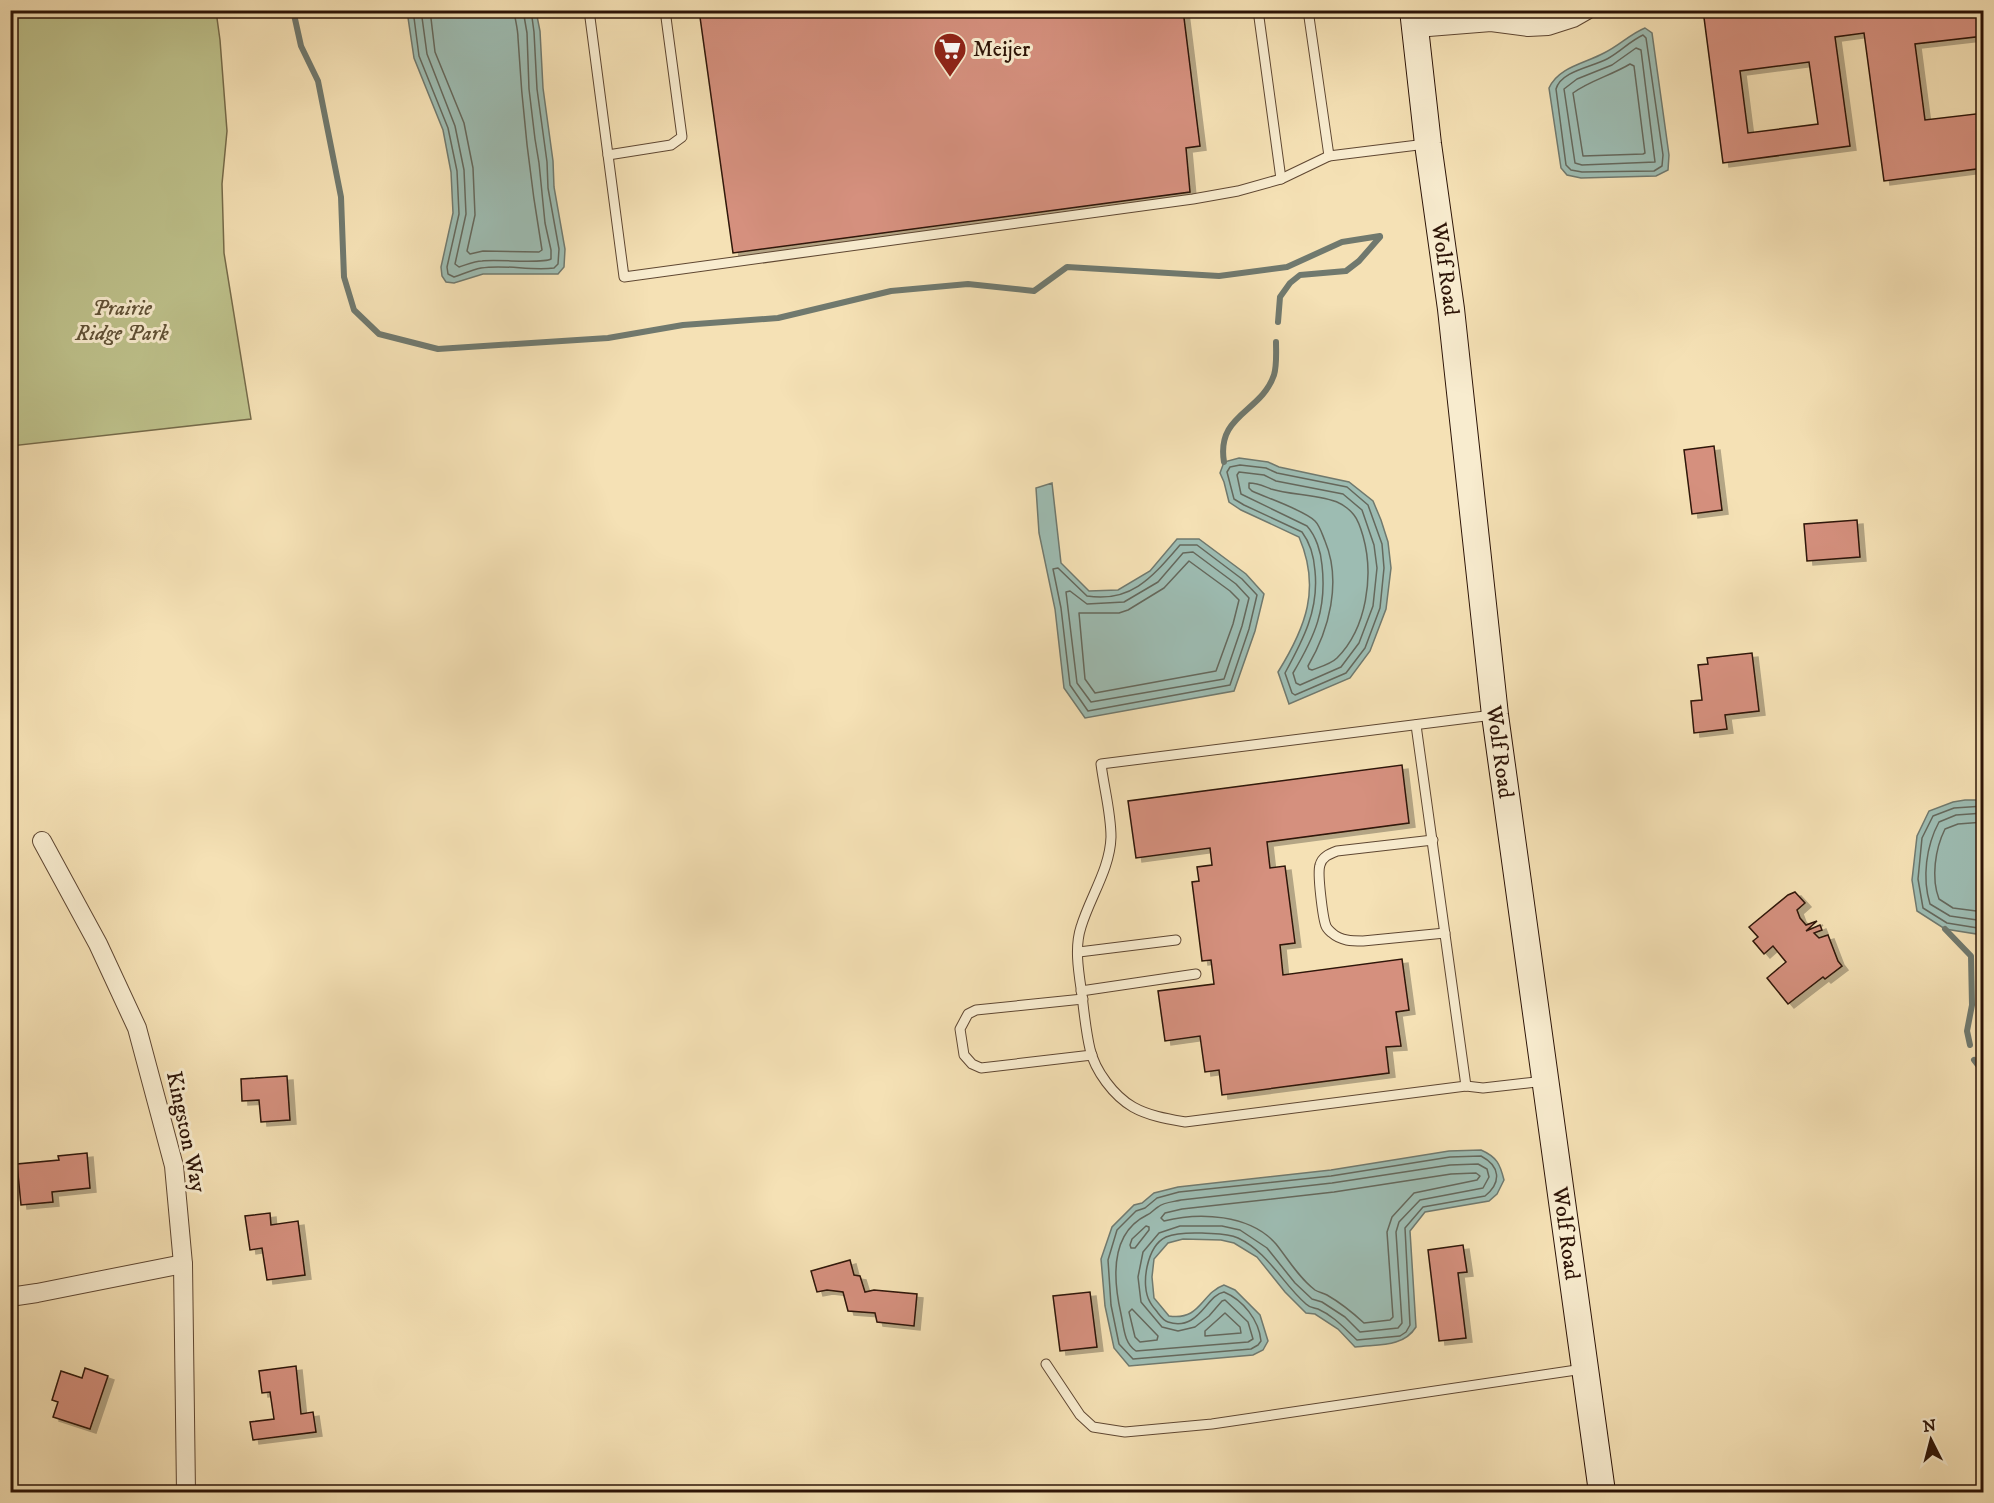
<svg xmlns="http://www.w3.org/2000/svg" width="1994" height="1503" font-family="'IM FELL DW Pica',serif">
<defs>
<filter id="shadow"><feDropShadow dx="6" dy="4" stdDeviation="0" flood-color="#0004"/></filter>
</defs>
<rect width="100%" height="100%" fill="#f5e1b5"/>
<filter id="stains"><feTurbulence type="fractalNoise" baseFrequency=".00333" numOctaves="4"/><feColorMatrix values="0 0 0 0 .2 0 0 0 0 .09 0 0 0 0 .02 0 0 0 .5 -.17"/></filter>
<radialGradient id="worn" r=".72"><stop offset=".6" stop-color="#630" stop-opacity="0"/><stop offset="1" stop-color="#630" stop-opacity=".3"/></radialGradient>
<polygon fill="#bec28c" stroke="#766b4a" stroke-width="1.5" points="10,11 216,11 220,40 227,131 222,184 224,253 251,419 11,446"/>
<g fill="#9dbcb2" stroke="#70796e" stroke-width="1.5">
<polygon points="407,11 536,11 540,31 543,88 553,161 554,187 565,249 564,267 558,274 483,274 454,283 446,282 442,276 441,267 453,213 451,172 443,130 414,58"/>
<path d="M1645 28 1652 33 1669 155 1668 170 1656 176 1581 178 1567 175 1561 168 1549 88C1558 67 1586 63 1604 53 1619 46 1630 34 1645 28Z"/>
<path d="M1239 458 1268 462 1279 467 1349 482 1373 501 1381 520 1388 542 1391 568 1386 609 1370 651 1350 678 1289 704 1278 672C1306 627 1321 588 1299 537L1241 510 1229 502 1224 482 1220 473 1224 462Z"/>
<polygon points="1052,483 1061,563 1089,591 1118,590 1150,571 1177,539 1199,539 1246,574 1264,594 1255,631 1234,691 1085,718 1064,688 1055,609 1039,533 1036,488"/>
<polygon points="1965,800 1983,800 1983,935 1945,929 1917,911 1912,880 1917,836 1929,811 1953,802"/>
<path d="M1481 1150C1497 1157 1500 1164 1504 1180L1497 1194 1489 1201 1425 1212 1410 1231 1416 1327C1403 1348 1377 1344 1355 1347L1338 1329 1315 1314 1306 1313 1285 1292 1257 1257 1234 1243 1221 1240 1183 1239 1168 1243 1154 1259 1152 1277 1154 1298 1169 1316C1201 1321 1201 1293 1224 1285L1235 1290 1260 1315 1268 1341 1263 1350 1253 1355 1129 1366 1114 1348 1105 1306 1101 1259 1112 1227 1134 1205 1142 1203 1154 1193 1178 1187 1331 1170 1449 1151Z"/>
</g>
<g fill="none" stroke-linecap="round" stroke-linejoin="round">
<g stroke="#65685c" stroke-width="1.5">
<path d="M413 10 419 56 448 128 457 171 459 214 447 267 448 274 454 277C463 274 472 270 481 268 505 264 530 271 554 268L558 264 559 249 548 188 547 162 537 89 534 32 531 10"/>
<path d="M421 10 427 54 455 126 464 170 466 214 455 264 459 267C466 265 474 261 482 261 497 259 543 264 551 259V250L545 223 539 163 535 139 529 89 527 33 523 10"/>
<path d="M430 10 435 52 464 123 473 168 475 215 467 251 470 254 483 251 539 252 542 250C530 180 522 109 518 38 518 29 515 20 514 10"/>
<path d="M1643 35 1646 38 1663 155 1662 166 1654 171 1582 172 1571 170 1566 165 1556 89C1561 71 1592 67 1607 59 1620 52 1630 41 1643 35Z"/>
<polygon points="1636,48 1641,50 1655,162 1582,165 1575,163 1564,89 1577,79 1612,65"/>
<path d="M1630 64 1634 66 1645 153 1643 154 1583 156 1573 93C1589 81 1612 75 1630 64Z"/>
<path d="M1240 465 1266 468 1277 473 1347 487 1368 505 1382 544 1384 568 1380 608 1365 648 1346 673 1295 695 1292 693 1285 673C1303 640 1319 610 1315 571 1314 557 1311 544 1302 532L1244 505 1234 499 1227 472 1230 467Z"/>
<path d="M1239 472 1264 475 1276 481 1343 494 1362 510 1374 545 1377 568 1373 606 1359 643 1341 667 1300 685 1296 683 1293 673C1315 636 1327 609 1322 565 1321 552 1316 536 1307 526L1241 494 1237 475Z"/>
<path d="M1249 483C1258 483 1263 486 1271 489 1290 495 1323 495 1339 503 1344 505 1351 511 1354 515 1358 520 1361 529 1363 536 1374 575 1367 628 1337 658 1331 664 1320 667 1312 670L1309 669 1308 666C1329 630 1342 582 1325 541 1322 534 1320 526 1315 521 1304 510 1267 498 1252 491L1249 488Z"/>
<path d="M1180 545H1197L1242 579 1257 595 1249 629 1230 685 1088 711 1070 685 1061 608 1053 569 1058 568 1087 596C1132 603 1153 576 1180 545Z"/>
<polygon points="1193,552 1236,584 1249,598 1242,626 1224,679 1091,702 1077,683 1066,592 1070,591 1087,604 1124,602 1158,582 1183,553"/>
<polygon points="1189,561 1230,591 1239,600 1233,624 1216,671 1095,693 1085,679 1079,613 1119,613 1128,610 1164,588"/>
<polyline points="1984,806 1954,808 1933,816 1922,838 1918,879 1923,908 1947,923 1984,929"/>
<path d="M1984 813 1956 815 1939 822C1926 846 1922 878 1930 904L1950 916 1984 921"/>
<path d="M1984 822 1958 824 1945 829C1935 849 1931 878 1939 899L1953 908 1984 912"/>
<path d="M1481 1156C1500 1166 1502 1182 1485 1196L1423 1207 1405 1228 1410 1325 1406 1332 1400 1336 1357 1340C1345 1329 1334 1316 1318 1309 1313 1307 1310 1308 1306 1304 1282 1283 1268 1252 1238 1238 1227 1233 1214 1234 1202 1233 1191 1233 1178 1232 1166 1237 1147 1246 1140 1285 1150 1302 1152 1306 1156 1310 1158 1313 1161 1317 1164 1321 1168 1322 1199 1332 1206 1295 1224 1292 1243 1300 1259 1320 1261 1341L1258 1345 1251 1349 1133 1359 1119 1344 1111 1305 1108 1260 1117 1230 1136 1211 1145 1208 1157 1198 1179 1192 1331 1176 1450 1157Z"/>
<path d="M1478 1164 1487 1169 1489 1177 1483 1188 1420 1200 1399 1222 1396 1232 1402 1323 1398 1328 1360 1332 1345 1317 1322 1302 1312 1299 1295 1283 1267 1248 1240 1230 1222 1226H1180L1159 1233 1143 1252 1138 1277 1141 1302 1162 1327 1178 1331 1195 1327 1209 1316 1222 1301 1225 1300 1248 1322 1253 1339 1248 1342 1136 1351C1124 1343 1124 1328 1121 1314 1113 1279 1110 1233 1147 1215 1152 1213 1154 1209 1158 1207 1164 1202 1173 1202 1181 1200L1332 1183 1450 1165Z"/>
<path d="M1476 1173 1480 1176 1477 1180 1414 1193 1392 1217 1387 1232 1393 1317 1390 1320 1364 1323C1352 1312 1341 1303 1327 1295 1323 1293 1318 1292 1315 1290 1299 1278 1288 1259 1276 1244 1250 1214 1199 1212 1164 1221L1161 1218 1165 1213 1182 1209 1334 1192 1451 1174Z"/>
<polygon points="1146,1226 1149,1227 1149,1230 1135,1248 1131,1248 1130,1245 1132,1239"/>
<polygon points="1132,1309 1158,1336 1157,1340 1140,1342 1135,1337 1129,1312"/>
<polygon points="1225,1313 1240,1327 1241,1333 1205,1336 1205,1331"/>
</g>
<g stroke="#70796e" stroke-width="6">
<polyline points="293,10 301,46 318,81 341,197 344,277 354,310 379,334 438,349 608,338 683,325 778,318 891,291 968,284 1034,291 1067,267 1219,276 1287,267 1342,242 1380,236"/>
<polyline points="1278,322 1280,297 1290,283 1300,275 1346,271 1359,261 1380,237"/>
<path d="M1224 462C1216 414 1261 413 1274 375 1277 365 1276 352 1276 342"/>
<polyline points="1945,929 1971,956 1972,1005 1967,1031 1970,1045"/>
<polyline points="1974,1060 1984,1073"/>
</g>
</g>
<g fill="#d5907e" stroke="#2d1407" stroke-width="1.5" fill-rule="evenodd" filter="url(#shadow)">
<polygon points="699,10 1183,10 1200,146 1186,148 1190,192 733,253"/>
<path d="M1703 10H1984V36L1915 44 1925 120 1984 113V168L1884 181 1864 33 1835 37 1850 146 1723 163ZM1809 62 1818 124 1748 133 1740 71Z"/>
<polygon points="1714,446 1722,510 1692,514 1684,450"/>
<polygon points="1857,520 1860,557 1807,561 1804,524"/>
<polygon points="1752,653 1759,711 1725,715 1727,729 1694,733 1691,701 1702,700 1698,665 1708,664 1707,658"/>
<polygon points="1402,765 1409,823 1267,842 1270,868 1285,866 1295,943 1280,945 1283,975 1402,959 1409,1010 1396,1012 1401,1046 1386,1047 1389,1073 1222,1095 1219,1070 1205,1072 1200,1036 1165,1041 1158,991 1214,984 1211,960 1202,961 1192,882 1199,881 1197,867 1212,865 1210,848 1136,858 1128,801"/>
<polygon points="1795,892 1805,903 1797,910 1800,918 1806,925 1817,921 1806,931 1820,925 1822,930 1814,933 1819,938 1828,935 1838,961 1842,966 1825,979 1823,977 1788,1004 1767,978 1786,962 1773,946 1764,954 1753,941 1758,937 1749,927 1788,895"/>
<polygon points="287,1076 290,1120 261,1122 259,1100 242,1101 241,1079"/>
<polygon points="87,1153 90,1188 52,1192 53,1202 21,1205 17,1164 59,1160 58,1156"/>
<polygon points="270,1213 271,1225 298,1221 305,1275 267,1280 262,1248 250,1250 245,1216"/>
<polygon points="1463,1245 1467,1272 1458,1273 1466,1338 1439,1341 1428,1250"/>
<polygon points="850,1260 854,1275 860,1276 865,1292 874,1290 917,1294 914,1326 877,1322 875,1313 848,1311 843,1292 827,1290 817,1292 811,1271"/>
<polygon points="1090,1292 1097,1347 1060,1351 1053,1296"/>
<polygon points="296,1366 301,1414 313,1412 316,1432 253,1440 250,1422 274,1419 270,1392 262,1393 259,1371"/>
<polygon points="85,1368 108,1376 90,1429 53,1417 58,1402 52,1400 61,1371 82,1378"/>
</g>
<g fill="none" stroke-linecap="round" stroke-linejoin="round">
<g stroke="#5f4732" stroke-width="11">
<g id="service">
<polyline points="589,10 624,277 1193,199 1238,191 1281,179 1329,156"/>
<polyline points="1258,10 1281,179"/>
<polyline points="1308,10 1329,156 1426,144"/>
<polyline points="608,155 671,145 682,137 665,10"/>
<path d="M1493 715 1101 764C1104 788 1111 813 1111 837 1110 869 1090 897 1081 927 1074 948 1079 974 1082 995 1084 1013 1086 1032 1090 1049 1095 1071 1114 1096 1133 1107 1149 1116 1168 1119 1185 1122L1466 1086 1483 1088 1545 1081"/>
<polyline points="1416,725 1466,1086"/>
<path d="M1433 840 1337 851C1329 854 1322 857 1320 865 1317 873 1323 919 1326 926 1327 929 1330 931 1332 933 1341 941 1352 941 1363 941L1445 933"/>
<polyline points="1079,952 1176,940"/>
<polyline points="1081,991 1196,974"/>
<polyline points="1083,999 976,1010 968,1014 960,1029 964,1055 972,1064 981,1068 1092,1055"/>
<polyline points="1046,1364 1080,1415 1093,1427 1125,1432 1212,1424 1583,1369"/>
</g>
</g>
<g stroke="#5f4732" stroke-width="20">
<g id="minor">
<polyline points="1491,22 1517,10"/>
<polyline points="1416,28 1491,22 1528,27 1548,26 1573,18 1587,10"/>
<polyline points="42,841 98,944 137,1028 174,1166 183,1264 186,1492"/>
<polyline points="10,1297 37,1293 183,1264"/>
</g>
</g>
<g stroke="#2d1407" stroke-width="28">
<g id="secondary">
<path id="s1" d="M1413 10 1428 144 1451 309 1495 715 1602 1492"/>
</g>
</g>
<use href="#service" stroke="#f8eccf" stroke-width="9"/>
<use href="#minor" stroke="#f8eccf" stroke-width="18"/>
<use href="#secondary" stroke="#f8eccf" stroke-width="26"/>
</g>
<defs>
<g id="supermarket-pin" transform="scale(1.725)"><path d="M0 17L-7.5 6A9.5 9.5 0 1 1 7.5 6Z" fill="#8f2418" stroke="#f8eccf"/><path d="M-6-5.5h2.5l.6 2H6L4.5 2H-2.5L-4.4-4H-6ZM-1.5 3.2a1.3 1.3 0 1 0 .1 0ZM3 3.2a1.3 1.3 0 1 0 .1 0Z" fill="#fff"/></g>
</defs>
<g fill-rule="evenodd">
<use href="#supermarket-pin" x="950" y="49"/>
</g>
<g text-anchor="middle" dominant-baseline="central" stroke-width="6" stroke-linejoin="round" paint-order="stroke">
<g font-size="22" fill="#2d1407" stroke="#f8eccf" text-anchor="start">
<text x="973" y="49">Meijer</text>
</g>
<g font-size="22" fill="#2d1407" stroke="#f8eccf">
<text stroke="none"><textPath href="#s1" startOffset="261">Wolf Road</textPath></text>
<text stroke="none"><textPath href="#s1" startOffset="747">Wolf Road</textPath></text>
<text transform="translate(186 1132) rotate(78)">Kingston Way</text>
<text stroke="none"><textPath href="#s1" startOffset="1233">Wolf Road</textPath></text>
</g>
<g font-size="22" font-style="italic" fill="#605136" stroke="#f8eccf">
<text x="122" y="308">Prairie<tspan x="122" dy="25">Ridge Park</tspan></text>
</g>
</g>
<rect width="1994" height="1503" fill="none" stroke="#f5e1b5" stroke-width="36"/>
<rect x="12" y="12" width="1970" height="1479" fill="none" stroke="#2d1407" stroke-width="3"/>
<rect x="18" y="18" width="1958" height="1467" fill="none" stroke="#2d1407" stroke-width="1.5"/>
<g transform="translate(1931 1440) rotate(354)" stroke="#f8eccf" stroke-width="4.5" paint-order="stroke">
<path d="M0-4.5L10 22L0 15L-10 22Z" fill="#2d1407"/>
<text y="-9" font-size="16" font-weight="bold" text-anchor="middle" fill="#2d1407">N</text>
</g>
<rect width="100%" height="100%" filter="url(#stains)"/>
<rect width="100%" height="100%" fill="url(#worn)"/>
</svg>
